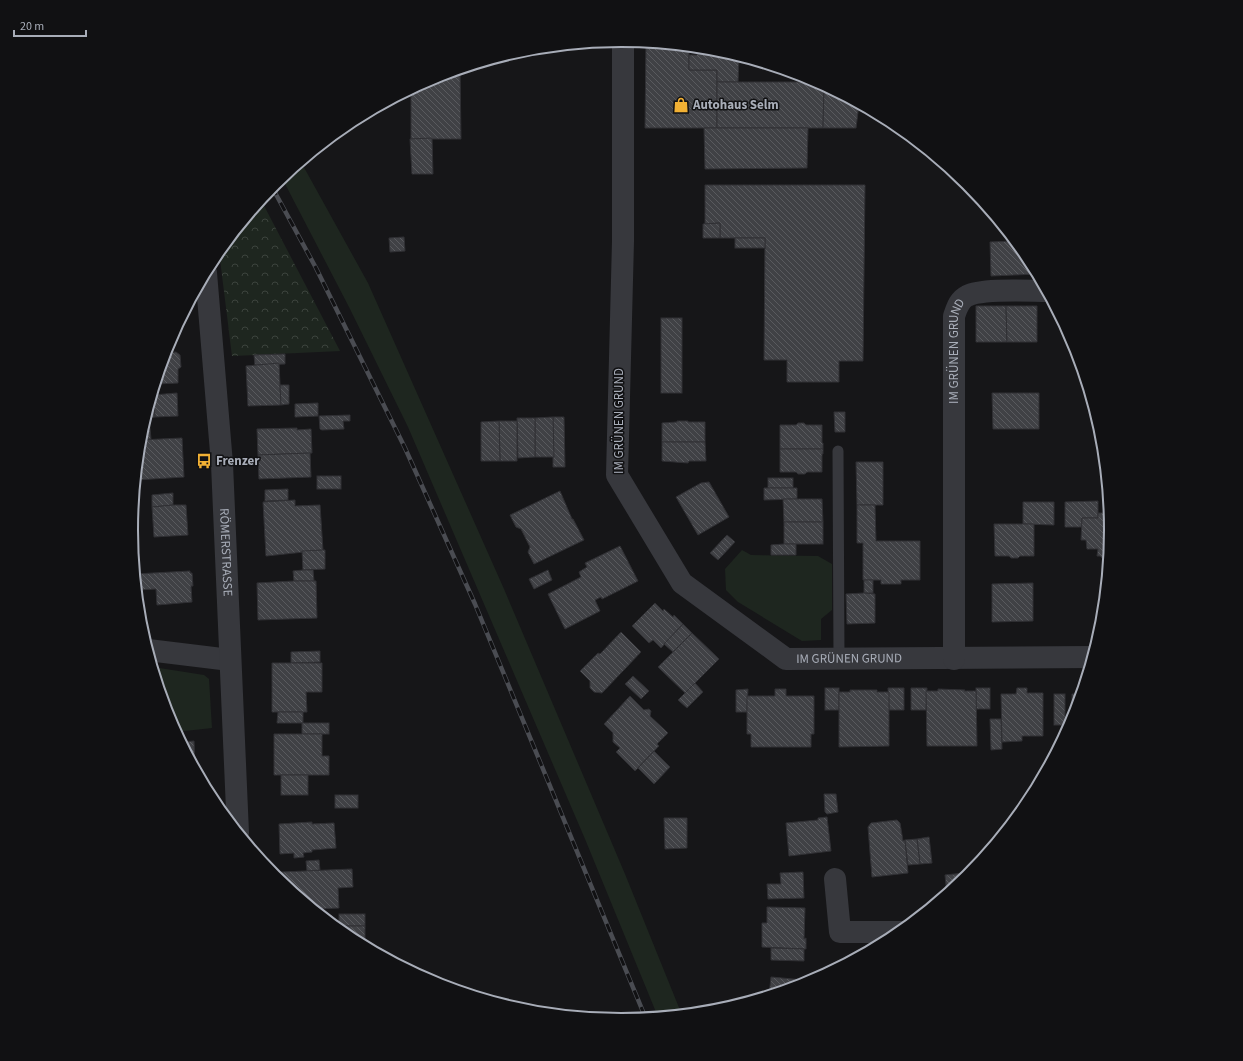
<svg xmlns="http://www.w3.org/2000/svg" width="1243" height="1061" font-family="'Source Sans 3',sans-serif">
<defs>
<pattern id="forest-crowns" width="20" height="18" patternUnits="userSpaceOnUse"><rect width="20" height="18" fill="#1e261f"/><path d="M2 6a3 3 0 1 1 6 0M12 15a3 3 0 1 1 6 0" fill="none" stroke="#3c433d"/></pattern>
<pattern id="building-back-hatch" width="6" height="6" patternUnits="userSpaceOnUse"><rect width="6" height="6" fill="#404145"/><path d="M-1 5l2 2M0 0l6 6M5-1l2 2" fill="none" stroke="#595a5e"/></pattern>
</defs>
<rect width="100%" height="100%" fill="#161618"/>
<g fill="#1e261f">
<polygon points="301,162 368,283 504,589 625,874 682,1015 658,1017 585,839 408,427 349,307 282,178"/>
<polygon points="742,550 751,555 818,556 832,564 832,610 821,619 821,640 802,641 738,602 726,590 725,569"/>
<polygon points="153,667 204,675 209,679 212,728 176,732 168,718"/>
</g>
<polygon fill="url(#forest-crowns)" points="261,200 340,351 232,356 219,251"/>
<g fill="url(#building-back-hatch)" stroke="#303034">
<polygon points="646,42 689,47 689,70 717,70 717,128 645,128"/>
<polygon points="697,52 710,52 710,55 733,54 739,56 738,82 717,82 717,70 689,70 689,55 697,55"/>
<polygon points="460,69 461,139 411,139 411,90 434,77"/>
<polygon points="717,82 818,82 824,85 823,128 717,128"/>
<polygon points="824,85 859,104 856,128 823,128"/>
<polygon points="704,128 808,128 807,168 705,169"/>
<polygon points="432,138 433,174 412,174 410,139"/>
<polygon points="705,185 865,185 863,361 839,361 839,382 787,382 787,360 764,360 765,238 720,238 720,223 705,224"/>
<polygon points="720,223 720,238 703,238 703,224"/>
<polygon points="404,237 405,251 390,252 389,238"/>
<rect x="735" y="238" width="30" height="10"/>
<polygon points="1015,241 1029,258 1038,274 991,276 990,242"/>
<polygon points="976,306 1006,306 1007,342 976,342"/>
<polygon points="1006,306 1037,306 1037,342 1007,342"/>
<rect x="661" y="318" width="21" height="75"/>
<polygon points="1073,339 1075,343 1079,356 1073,357"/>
<polygon points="176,352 180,355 181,367 178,369 178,383 156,384 165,353"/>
<polygon points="285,354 285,364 255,365 254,355"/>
<polygon points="279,363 281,405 248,406 246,366"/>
<polygon points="280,385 289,385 289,404 281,405"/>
<polygon points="177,393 178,416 155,417 153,395"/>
<polygon points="992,393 1039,393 1039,429 993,429"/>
<polygon points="152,396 153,396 155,417 146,418"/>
<polygon points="318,403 318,416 295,417 295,404"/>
<polygon points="834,412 845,412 845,432 835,432"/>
<polygon points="350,415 350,421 343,421 344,429 322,430 320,429 319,416"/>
<polygon points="553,417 564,417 565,467 553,467"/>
<polygon points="553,417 554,457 535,457 535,418"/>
<polygon points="146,418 149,418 151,439 140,440"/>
<polygon points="517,418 535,418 535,457 518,458"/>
<polygon points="499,421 517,421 517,461 500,461"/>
<polygon points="499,421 500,461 481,461 481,422"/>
<polygon points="677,421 688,421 688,422 705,422 705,442 662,442 662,423 677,422"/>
<polygon points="798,423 804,423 806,425 822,425 822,443 823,443 823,449 780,449 780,425 796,425"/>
<polygon points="297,428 297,430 311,429 312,453 258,455 257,429"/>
<polygon points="182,438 184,477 136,480 140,440"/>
<polygon points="662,442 705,442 706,461 689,461 688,463 662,461"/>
<polygon points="780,449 823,449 823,454 822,454 822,472 807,472 805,474 798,474 796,472 780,472"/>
<polygon points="310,453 311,477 259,479 258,455"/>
<polygon points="856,462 883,462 883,505 857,505"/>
<rect x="317" y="476" width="24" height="13"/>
<rect x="768" y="478" width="25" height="10"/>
<polygon points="709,482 729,517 698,535 676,497 701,483"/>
<polygon points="764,488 797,488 797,499 764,500"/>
<polygon points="288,489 288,500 265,501 265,490"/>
<polygon points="560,491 572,519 573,519 584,540 534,564 528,552 530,547 521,529 516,527 510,515"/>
<polygon points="173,493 173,505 152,507 152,495"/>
<polygon points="783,499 822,499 823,522 784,522"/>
<polygon points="295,500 295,506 320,505 323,550 266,556 263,502"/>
<polygon points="1098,501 1098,518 1082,518 1082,527 1065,527 1065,502"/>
<polygon points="1023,502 1054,502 1054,525 1023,524"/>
<polygon points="173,505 186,505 188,535 154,537 152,507"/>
<polygon points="857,505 875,505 876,541 920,541 920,580 901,580 901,584 881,584 881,580 863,580 863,543 857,543"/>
<polygon points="1098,513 1110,513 1112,531 1109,561 1107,563 1100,556 1097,556 1098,549 1087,549 1086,540 1081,540 1082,518 1098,518"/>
<rect x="784" y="522" width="39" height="22"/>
<polygon points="994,524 1034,524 1034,556 1020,556 1018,558 1011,558 1009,556 995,556"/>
<polygon points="727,535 735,542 718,560 710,553"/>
<polygon points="784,544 796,544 796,555 771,555 771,545"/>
<polygon points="620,546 638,581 602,599 601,597 595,600 600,611 565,629 548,594 581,577 579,572 587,567 585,563"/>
<polygon points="323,550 325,550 325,569 303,570 302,551"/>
<polygon points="303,570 313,570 314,581 294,581 293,571"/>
<polygon points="548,570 552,580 534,589 529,579"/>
<polygon points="190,571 190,573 192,573 193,586 191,586 192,602 157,605 156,589 137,590 135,574"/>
<rect x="864" y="580" width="9" height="13"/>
<polygon points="294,581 316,581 317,618 258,620 257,583"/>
<polygon points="1033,583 1033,621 992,622 992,584"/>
<polygon points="864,593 875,594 875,623 847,624 846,594"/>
<polygon points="655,603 663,611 664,609 673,617 674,615 683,624 661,648 653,640 649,643 632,626"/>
<polygon points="683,624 692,633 673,652 664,644"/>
<polygon points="621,632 641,652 602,693 594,692 590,688 590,681 580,671 598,653 600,654"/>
<polygon points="692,633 719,659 685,693 658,667"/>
<polygon points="320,651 320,662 291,663 291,652"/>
<polygon points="272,663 322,663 322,692 306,692 307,712 272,712"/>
<polygon points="633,676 649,691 641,699 625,684"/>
<polygon points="695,683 703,692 687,708 678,700"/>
<rect x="825" y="688" width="14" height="22"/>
<polygon points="888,688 904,688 904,710 889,710"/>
<polygon points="911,688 927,688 926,710 911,710"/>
<rect x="976" y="688" width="14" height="21"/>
<polygon points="1017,688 1027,688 1027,693 1043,693 1043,736 1022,736 1022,741 1002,742 1001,694 1016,694"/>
<polygon points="748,689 747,712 736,712 736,690"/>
<polygon points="775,689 786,689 786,696 814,696 814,734 811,734 811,747 751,747 751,734 747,734 747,696 775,696"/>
<polygon points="938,689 965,690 964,691 976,691 977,746 927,746 926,691 938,691"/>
<polygon points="850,690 877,690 877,692 889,692 889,746 839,747 839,692 850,692"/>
<rect x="1054" y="694" width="11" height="31"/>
<polygon points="1072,694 1082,694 1072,723"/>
<polygon points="630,696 644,710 649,709 651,711 650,716 668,733 657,744 659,746 635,771 616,752 620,748 613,742 613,733 604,724"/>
<polygon points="278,712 303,712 303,723 277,723"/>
<polygon points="990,719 1001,719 1002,749 991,750"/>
<rect x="302" y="723" width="27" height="11"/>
<polygon points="274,734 322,734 322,756 329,756 329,775 274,775"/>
<polygon points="194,741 195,768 181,742"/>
<polygon points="654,751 670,767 654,784 638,768"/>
<rect x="281" y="775" width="27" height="20"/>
<polygon points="824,794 836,794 838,812 827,814 825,812"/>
<rect x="335" y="795" width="23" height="13"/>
<polygon points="827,817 831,851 789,856 786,823 818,820 818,818"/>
<polygon points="664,818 687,818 687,848 665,849"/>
<polygon points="897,820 900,823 903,841 905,840 908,873 872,877 868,827 871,823"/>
<polygon points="312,822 312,824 334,823 336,848 312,850 312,852 303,853 304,857 294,858 294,853 280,854 279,824"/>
<polygon points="929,837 932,863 920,864 917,839"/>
<polygon points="917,839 920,864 908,865 905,840"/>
<polygon points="319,860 320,870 307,871 306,861"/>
<polygon points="352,869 353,887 338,888 339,908 314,909 314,902 305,902 282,883 281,872"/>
<polygon points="803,872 804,898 768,899 767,884 781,884 780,873"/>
<polygon points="973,872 968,877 947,895 945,875"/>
<polygon points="767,907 805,908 804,939 806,938 806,949 762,947 762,923 767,923"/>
<rect x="339" y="914" width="26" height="12"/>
<polygon points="339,926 365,926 365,939 350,939 339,930"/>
<polygon points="771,948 804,949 804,961 771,960"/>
<polygon points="771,977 815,981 809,984 769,996"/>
</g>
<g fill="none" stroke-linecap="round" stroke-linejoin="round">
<polyline stroke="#37383d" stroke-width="11" points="838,451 839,658"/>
<g stroke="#37383d" stroke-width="22">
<path id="s1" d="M623 40V241L617 475 682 583 786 659 1093 657"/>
<polyline points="148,650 230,660"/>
<path id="s2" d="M954 659V316C957 308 959 300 967 296 982 288 1029 291 1047 291"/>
<polyline points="835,879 840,932 901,932"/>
</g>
<path stroke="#37383d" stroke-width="22" id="s3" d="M206 273 222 464 238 833"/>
<g stroke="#4a4c52" stroke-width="4.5">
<polyline id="rail" points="272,187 316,268 405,448 475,604 646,1019"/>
</g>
<use href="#rail" stroke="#111113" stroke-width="3" stroke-dasharray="9" stroke-linecap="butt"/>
</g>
<defs>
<g id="shop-bare" transform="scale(1.2)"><path d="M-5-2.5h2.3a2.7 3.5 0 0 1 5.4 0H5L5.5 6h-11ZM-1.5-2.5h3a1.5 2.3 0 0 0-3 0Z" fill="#f2b134" stroke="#111113" stroke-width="2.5" paint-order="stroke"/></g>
<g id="bus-bare" transform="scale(1.2)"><path d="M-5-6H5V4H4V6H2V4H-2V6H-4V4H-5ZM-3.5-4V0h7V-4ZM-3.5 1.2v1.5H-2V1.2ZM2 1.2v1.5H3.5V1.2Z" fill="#f2b134" stroke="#111113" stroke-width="2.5" paint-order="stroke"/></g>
</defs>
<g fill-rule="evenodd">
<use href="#shop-bare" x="681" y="105"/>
<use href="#bus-bare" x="204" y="461"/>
</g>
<g text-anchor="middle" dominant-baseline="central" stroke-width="3" stroke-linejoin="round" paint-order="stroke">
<g font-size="13" font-weight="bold" fill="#a8adb8" stroke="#111113" text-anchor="start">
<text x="693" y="105">Autohaus Selm</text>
<text x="216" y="461">Frenzer</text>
</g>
<g font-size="13" fill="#a8adb8" stroke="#111113">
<text stroke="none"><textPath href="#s2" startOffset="308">IM GRÜNEN GRUND</textPath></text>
<text transform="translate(619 421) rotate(-90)">IM GRÜNEN GRUND</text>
<text stroke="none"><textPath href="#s3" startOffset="280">RÖMERSTRASSE</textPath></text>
<text stroke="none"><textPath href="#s1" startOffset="753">IM GRÜNEN GRUND</textPath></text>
</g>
</g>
<path d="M0 0H1243V1061H0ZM138 530a483 483 0 1 1 966 0a483 483 0 1 1-966 0Z" fill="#111113" fill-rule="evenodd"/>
<path fill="none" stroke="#a8adb8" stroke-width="2" d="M138 530a483 483 0 1 1 966 0a483 483 0 1 1-966 0Z"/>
<path d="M14 30v6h72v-6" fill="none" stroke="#a8adb8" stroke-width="2"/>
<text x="20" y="30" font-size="12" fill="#a8adb8" stroke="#111113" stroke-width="3" paint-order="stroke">20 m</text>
</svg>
